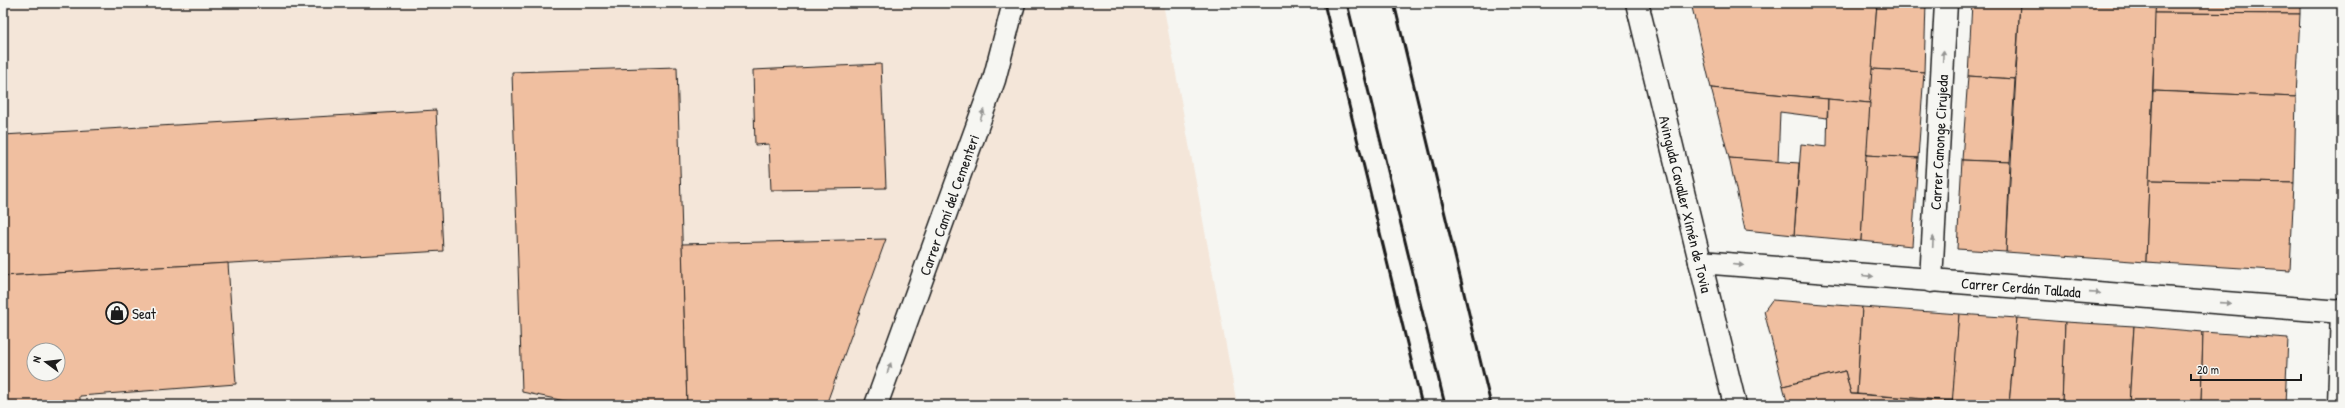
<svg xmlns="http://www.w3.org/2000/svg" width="2345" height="408" font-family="'Patrick Hand',sans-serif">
<rect width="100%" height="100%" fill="#f6f6f2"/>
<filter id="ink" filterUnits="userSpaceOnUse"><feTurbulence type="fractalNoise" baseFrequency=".025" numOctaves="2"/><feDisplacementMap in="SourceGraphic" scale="8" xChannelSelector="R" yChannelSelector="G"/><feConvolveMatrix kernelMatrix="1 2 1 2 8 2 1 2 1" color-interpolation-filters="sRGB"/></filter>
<g filter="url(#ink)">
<path fill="#f4e6d9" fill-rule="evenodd" d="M3 3H1163L1237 405H3ZM34 350H58V374H34Z"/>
<g fill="#f0bfa0" stroke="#1c1c1c" fill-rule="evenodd">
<polygon points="1691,3 1877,3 1870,103 1711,88"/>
<polygon points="1877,3 1926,3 1924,72 1872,69"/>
<polygon points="1972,3 2020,3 2015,79 1968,76"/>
<polygon points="2020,3 2156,3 2146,262 2006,252"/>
<polygon points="2156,3 2300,3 2300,14 2155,13"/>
<polygon points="2155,13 2300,14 2296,97 2153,91"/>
<polygon points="881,64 886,188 771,190 769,144 755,145 753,70"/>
<polygon points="677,67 687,405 584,405 522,392 512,72"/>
<polygon points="1872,69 1924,72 1918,158 1866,155"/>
<polygon points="1968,76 2015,79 2010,162 1962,160"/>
<polygon points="1711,88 1828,99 1827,118 1780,112 1778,162 1729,158"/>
<polygon points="2153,91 2296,97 2294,183 2149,180"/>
<polygon points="1828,99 1870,103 1861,241 1794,235 1801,144 1827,147"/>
<polygon points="436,110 443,251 3,276 3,135"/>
<polygon points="1866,155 1918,158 1912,246 1861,241"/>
<polygon points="1729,158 1799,163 1794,235 1745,230"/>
<polygon points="1962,160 2010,162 2006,252 1957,249"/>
<polygon points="2149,180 2294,183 2290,271 2146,262"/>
<polygon points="886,239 826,405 687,405 682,244"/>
<path d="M228 263 236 384 80 396V405H3V276ZM34 350H58V374H34Z"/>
<polygon points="1772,300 1862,307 1857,394 1851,394 1845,371 1783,386 1764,311"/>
<polygon points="1862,307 1959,314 1953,401 1857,394"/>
<polygon points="1959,314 2017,318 2009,405 1952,405"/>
<polygon points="2017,318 2065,322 2062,405 2009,405"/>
<polygon points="2065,322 2134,326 2129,405 2062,405"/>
<polygon points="2134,326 2203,332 2201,405 2129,405"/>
<polygon points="2203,332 2288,338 2285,405 2201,405"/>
<polygon points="1845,371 1851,394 1953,401 1952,405 1788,405 1783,386"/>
</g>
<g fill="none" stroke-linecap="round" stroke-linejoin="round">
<g stroke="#1c1c1c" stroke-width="25">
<g id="minor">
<path id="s1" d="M1700 262 2342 312"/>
<path id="s2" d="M1931 281 1946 3"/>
<path id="s3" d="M876 405 994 80 1014 3"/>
</g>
</g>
<g stroke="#1c1c1c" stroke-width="25">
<g id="tertiary">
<path id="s4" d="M1637 3 1735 405"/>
<polyline points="2339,405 2342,310"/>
</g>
</g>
<use href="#minor" stroke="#f6f6f2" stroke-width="22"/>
<use href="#tertiary" stroke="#f6f6f2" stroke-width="22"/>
<g stroke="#1c1c1c" stroke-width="3">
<polyline points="1324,3 1422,405"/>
<polyline points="1347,3 1445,405"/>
<polyline points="1394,3 1491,405"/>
</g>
</g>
<defs><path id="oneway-solid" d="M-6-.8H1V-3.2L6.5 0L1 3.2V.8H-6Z"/></defs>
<g fill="#949492">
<use href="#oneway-solid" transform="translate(1943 56) rotate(-87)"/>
<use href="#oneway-solid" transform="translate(982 115) rotate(-71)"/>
<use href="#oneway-solid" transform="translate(1933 242) rotate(-87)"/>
<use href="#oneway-solid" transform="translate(1738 265) rotate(5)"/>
<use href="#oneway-solid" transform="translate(1868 276) rotate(5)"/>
<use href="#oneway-solid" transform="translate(2095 293) rotate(4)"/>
<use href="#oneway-solid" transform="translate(2225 303) rotate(4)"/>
<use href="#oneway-solid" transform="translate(889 368) rotate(-70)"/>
</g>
</g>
<defs>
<g id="shop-ring" transform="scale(1.15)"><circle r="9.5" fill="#f6f6f2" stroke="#1c1c1c" stroke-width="1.5"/><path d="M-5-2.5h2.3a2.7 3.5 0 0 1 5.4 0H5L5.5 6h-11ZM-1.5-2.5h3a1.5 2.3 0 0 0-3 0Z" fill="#1c1c1c"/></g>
</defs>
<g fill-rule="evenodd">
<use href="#shop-ring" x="117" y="313"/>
</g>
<g text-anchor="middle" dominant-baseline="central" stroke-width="3.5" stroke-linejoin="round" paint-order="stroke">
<g font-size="15" fill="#1c1c1c" stroke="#f6f6f2">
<text stroke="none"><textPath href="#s2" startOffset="139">Carrer Canonge Cirujeda</textPath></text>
<text stroke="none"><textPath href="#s4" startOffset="207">Avinguda Cavaller Ximén de Tovia</textPath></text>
<text stroke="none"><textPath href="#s3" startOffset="213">Carrer Camí del Cementeri</textPath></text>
<text stroke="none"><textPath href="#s1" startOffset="322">Carrer Cerdán Tallada</textPath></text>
</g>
<g font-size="15" fill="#1c1c1c" stroke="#f6f6f2" text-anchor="start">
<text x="132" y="313">Seat</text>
</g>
</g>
<rect width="2345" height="408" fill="none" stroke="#f6f6f2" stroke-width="16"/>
<rect x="8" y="8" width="2329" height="392" fill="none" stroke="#1c1c1c" stroke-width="1.5" filter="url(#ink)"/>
<g transform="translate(46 362) rotate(285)"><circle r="19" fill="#f6f6f2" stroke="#9f9f9c"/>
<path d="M0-3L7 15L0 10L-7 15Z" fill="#1c1c1c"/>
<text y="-6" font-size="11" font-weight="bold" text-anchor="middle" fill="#1c1c1c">N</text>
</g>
<path d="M2191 374v6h110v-6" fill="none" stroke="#1c1c1c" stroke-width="2"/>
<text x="2197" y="374" font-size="12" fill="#1c1c1c" stroke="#f6f6f2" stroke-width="3" paint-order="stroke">20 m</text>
</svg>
